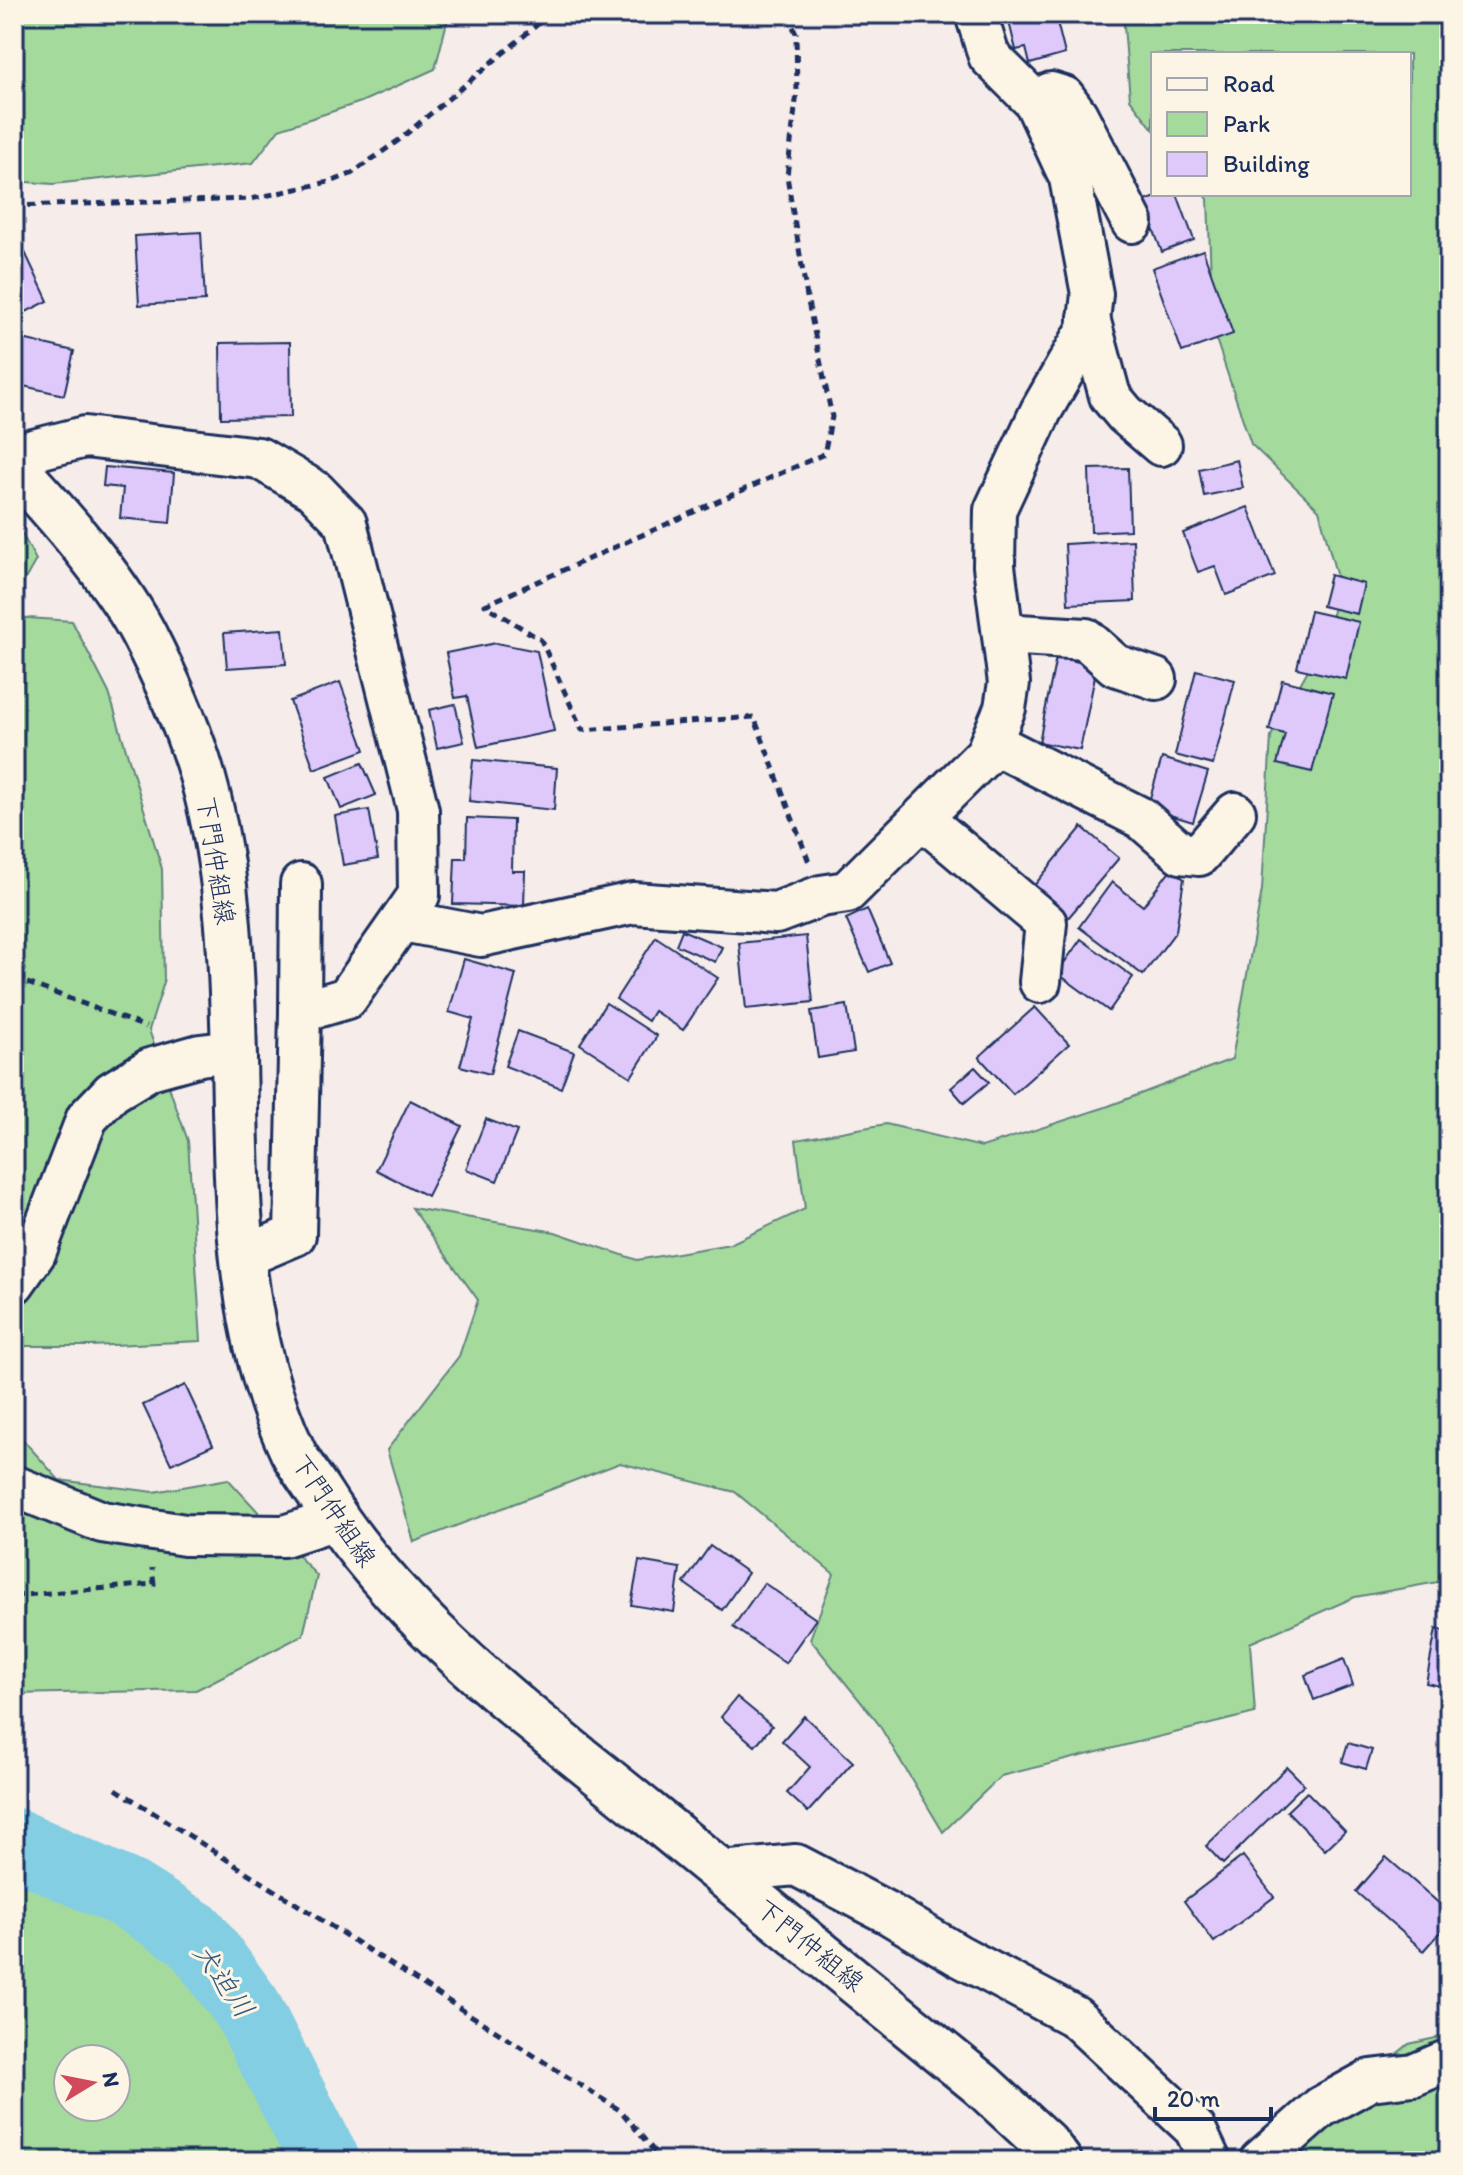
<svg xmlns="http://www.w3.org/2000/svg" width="1463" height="2175" font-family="Itim,'Klee One',sans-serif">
<rect width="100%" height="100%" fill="#f6ece9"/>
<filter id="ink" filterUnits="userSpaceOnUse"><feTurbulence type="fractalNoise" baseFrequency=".0125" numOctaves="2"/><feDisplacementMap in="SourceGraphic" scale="16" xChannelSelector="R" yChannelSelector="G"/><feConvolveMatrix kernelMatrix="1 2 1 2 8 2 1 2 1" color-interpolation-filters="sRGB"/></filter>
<g filter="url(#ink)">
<g fill="#a5da9d" stroke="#60847e" stroke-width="2" fill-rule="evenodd">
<polygon points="14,14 449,14 435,69 361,102 279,129 253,163 53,184 14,181"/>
<polygon points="1123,14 1449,14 1449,1580 1355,1597 1250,1643 1255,1713 1001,1776 943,1832 878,1723 810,1639 834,1574 735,1492 620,1463 414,1542 387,1450 459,1356 478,1300 412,1208 555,1232 637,1260 730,1244 805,1209 796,1140 886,1124 982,1147 1106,1107 1232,1059 1262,890 1271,736 1322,645 1340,589 1319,510 1251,444 1213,330 1208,199 1204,194 1409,194 1409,54 1153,54 1153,129 1130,99"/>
<polygon points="14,519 36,560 14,599"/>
<polygon points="14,617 72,621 109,693 162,869 164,982 149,1030 188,1141 201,1341 90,1346 18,1346 15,1431 59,1480 154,1492 228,1479 317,1576 303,1635 196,1690 14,1694"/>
<path d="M14 1812 134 1894 348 2161H14ZM116 2059V2107H68V2059Z"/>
<polygon points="1449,2035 1449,2161 1406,2161 1403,2156 1396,2161 1287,2161 1308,2125 1409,2044"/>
</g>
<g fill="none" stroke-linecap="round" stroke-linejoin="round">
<polyline stroke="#83cee2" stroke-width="70" points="14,1843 128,1894 195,1936 247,2008 325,2161"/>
</g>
<g fill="#dec9fa" stroke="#1b2f5e" stroke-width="2">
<polygon points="1007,14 1055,14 1065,54 1030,64 1026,48 1016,50"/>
<polygon points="1164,194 1177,194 1194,240 1162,252 1143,202"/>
<polygon points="14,229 48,301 14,318"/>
<polygon points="201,232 205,301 139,305 135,236"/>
<polygon points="1203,250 1233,334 1182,352 1152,268"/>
<polygon points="14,337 74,351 64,395 14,384"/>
<polygon points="290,342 291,417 221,418 220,343"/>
<polygon points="1237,460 1243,488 1204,496 1199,469"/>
<polygon points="105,467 174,473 170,523 120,518 123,488 103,486"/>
<polygon points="1128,468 1130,530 1091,532 1089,469"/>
<polygon points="1248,507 1275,576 1226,595 1215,566 1198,572 1183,533"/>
<polygon points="1133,540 1135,601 1068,604 1065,544"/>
<polygon points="1330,575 1364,584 1357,614 1322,606"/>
<polygon points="1310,611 1359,622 1346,679 1297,668"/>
<polygon points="283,629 286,664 227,668 224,633"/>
<polygon points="496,643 537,651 554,731 478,747 467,696 455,698 446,653"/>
<polygon points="1056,657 1097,666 1080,750 1039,742"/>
<polygon points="1196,670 1235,680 1213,765 1175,755"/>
<polygon points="1282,680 1333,693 1312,772 1277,764 1285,734 1269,730"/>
<polygon points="340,682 365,750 314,769 290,701"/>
<polygon points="455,704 464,742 437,748 429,710"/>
<polygon points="1162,758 1208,772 1193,822 1147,808"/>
<polygon points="473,760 557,768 554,810 469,801"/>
<polygon points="362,763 376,795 341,809 328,777"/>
<polygon points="369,810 378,859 343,865 335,816"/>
<polygon points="467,818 513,820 512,871 525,871 524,906 453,904 455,858 466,858"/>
<polygon points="1082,827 1119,858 1068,918 1032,888"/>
<polygon points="1171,869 1184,879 1176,931 1143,975 1079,927 1112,882 1143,906"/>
<polygon points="867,909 890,963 869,972 846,919"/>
<polygon points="682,930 722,947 715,962 676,945"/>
<polygon points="806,936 813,1002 746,1009 739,943"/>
<polygon points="656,937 718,978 683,1030 654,1011 648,1021 616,999"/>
<polygon points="1081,939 1133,977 1109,1011 1057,973"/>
<polygon points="464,959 516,974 490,1074 460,1066 473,1019 449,1012"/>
<polygon points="606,1003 657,1036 631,1077 580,1044"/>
<polygon points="847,1005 854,1052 818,1058 811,1011"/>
<polygon points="1035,1007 1069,1044 1013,1094 979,1057"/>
<polygon points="518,1031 574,1052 561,1088 505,1066"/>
<polygon points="975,1067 989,1082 964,1103 951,1088"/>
<polygon points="410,1100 462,1126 427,1196 376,1170"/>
<polygon points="486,1119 517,1131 497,1181 466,1169"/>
<polygon points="185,1385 213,1445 171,1464 143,1405"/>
<polygon points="710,1546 748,1573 722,1610 684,1583"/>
<polygon points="639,1561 680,1568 674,1612 631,1605"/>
<polygon points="764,1583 816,1619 785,1663 733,1627"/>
<polygon points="1436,1629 1449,1632 1449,1688 1426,1683"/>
<polygon points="1344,1659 1353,1685 1314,1700 1305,1675"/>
<polygon points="737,1697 772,1726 755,1746 721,1717"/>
<polygon points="804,1716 853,1762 808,1812 787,1793 810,1767 782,1741"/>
<polygon points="1348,1743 1372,1750 1366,1769 1342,1762"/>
<polygon points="1287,1767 1304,1784 1223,1864 1206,1846"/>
<polygon points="1307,1792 1345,1831 1325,1850 1287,1811"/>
<polygon points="1243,1856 1274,1897 1214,1942 1184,1901"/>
<polygon points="1386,1857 1449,1912 1449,1923 1424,1951 1356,1892"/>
</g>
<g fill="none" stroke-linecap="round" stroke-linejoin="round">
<g stroke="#1b2f5e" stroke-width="46">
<g id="street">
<polyline points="1035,102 1051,93 1064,97 1077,115 1132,222"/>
<polyline points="1089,318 1110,396 1125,414 1161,445"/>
<polyline points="14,455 85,437 259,458 315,491 346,523 418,810 419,895 347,998 300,1012 295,1235 243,1257"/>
<polyline points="1003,634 1086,639 1115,665 1156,679"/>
<polyline points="991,742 1141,818 1181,853 1199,855 1235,813"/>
<polyline points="923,819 1046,923 1040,982"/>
<polyline points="403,921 481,936 633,903 776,913 821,896 847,892 986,754 991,742 1005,708 1009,683 994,566 995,510 1041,411 1088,329 1092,294 1070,178 1035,102 989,56 976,14"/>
<polyline points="300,1012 301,884"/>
<polyline points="14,1283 35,1253 87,1118 112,1092 150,1069 200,1055 234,1051"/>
<polyline points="14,1486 102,1522 185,1535 284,1536 336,1519"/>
<polyline points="721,1872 796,1865 886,1912 958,1955 1075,2017 1195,2129 1210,2161"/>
<polyline points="1260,2161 1321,2107 1370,2080 1414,2075 1449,2060"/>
</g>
</g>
<g stroke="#1b2f5e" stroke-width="50">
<path id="secondary" d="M14 467C58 514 113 576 143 633 164 674 184 718 198 762 228 856 232 961 234 1059 237 1191 235 1329 293 1452 300 1466 311 1480 320 1494 402 1625 530 1717 648 1813 760 1904 871 1995 982 2085L1046 2144 1059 2161"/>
</g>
<g stroke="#1b2f5e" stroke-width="5" stroke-dasharray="8 6" stroke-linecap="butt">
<polyline points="787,14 796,33 797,92 787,176 807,297 832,417 824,454 485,605 541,640 582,730 754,717 809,862"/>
<polyline points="14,206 251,199 333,181 351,174 399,140 550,14"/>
<polyline points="14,978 146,1027"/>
<polyline points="14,1596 154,1584 152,1568"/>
<polyline points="116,1789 621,2111 662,2161"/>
</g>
<use href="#street" stroke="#fcf5e5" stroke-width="40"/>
<use href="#secondary" stroke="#fcf5e5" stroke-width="44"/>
</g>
</g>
<g text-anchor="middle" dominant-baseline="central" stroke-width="6" stroke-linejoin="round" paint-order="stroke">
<g font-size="26" fill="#1b2f5e" stroke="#fcf5e5">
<text transform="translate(216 860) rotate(81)">下門仲組線</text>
<text transform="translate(334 1510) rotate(56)">下門仲組線</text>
<text transform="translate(810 1945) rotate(39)">下門仲組線</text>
</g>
<g font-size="28" font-style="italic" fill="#35577f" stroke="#fcf5e5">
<text transform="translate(224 1980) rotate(55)">犬迫川</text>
</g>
</g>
<rect width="1463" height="2175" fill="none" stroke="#fcf5e5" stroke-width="48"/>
<rect x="24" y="24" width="1415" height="2127" fill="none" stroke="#1b2f5e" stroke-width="3" filter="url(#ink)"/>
<rect x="1151" y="52" width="260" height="144" fill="#fcf5e5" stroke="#a2a6af" stroke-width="2"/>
<rect x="1167" y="78" width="40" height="12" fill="#fcf5e5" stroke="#a2a6af" stroke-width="2"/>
<text x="1223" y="92" font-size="24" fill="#1b2f5e">Road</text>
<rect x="1167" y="112" width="40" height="24" fill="#a5da9d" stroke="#a2a6af" stroke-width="2"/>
<text x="1223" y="132" font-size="24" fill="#1b2f5e">Park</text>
<rect x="1167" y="152" width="40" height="24" fill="#dec9fa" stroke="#a2a6af" stroke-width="2"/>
<text x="1223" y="172" font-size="24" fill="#1b2f5e">Building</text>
<g transform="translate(92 2083) rotate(80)"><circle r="38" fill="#fcf5e5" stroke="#a2a6af" stroke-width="2"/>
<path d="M0-6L14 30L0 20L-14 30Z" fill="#d1495b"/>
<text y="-12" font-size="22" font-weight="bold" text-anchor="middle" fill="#1b2f5e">N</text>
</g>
<path d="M1155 2107v12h116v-12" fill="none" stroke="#1b2f5e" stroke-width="4"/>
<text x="1167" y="2107" font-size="24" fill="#1b2f5e" stroke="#fcf5e5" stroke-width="6" paint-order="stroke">20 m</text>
</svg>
